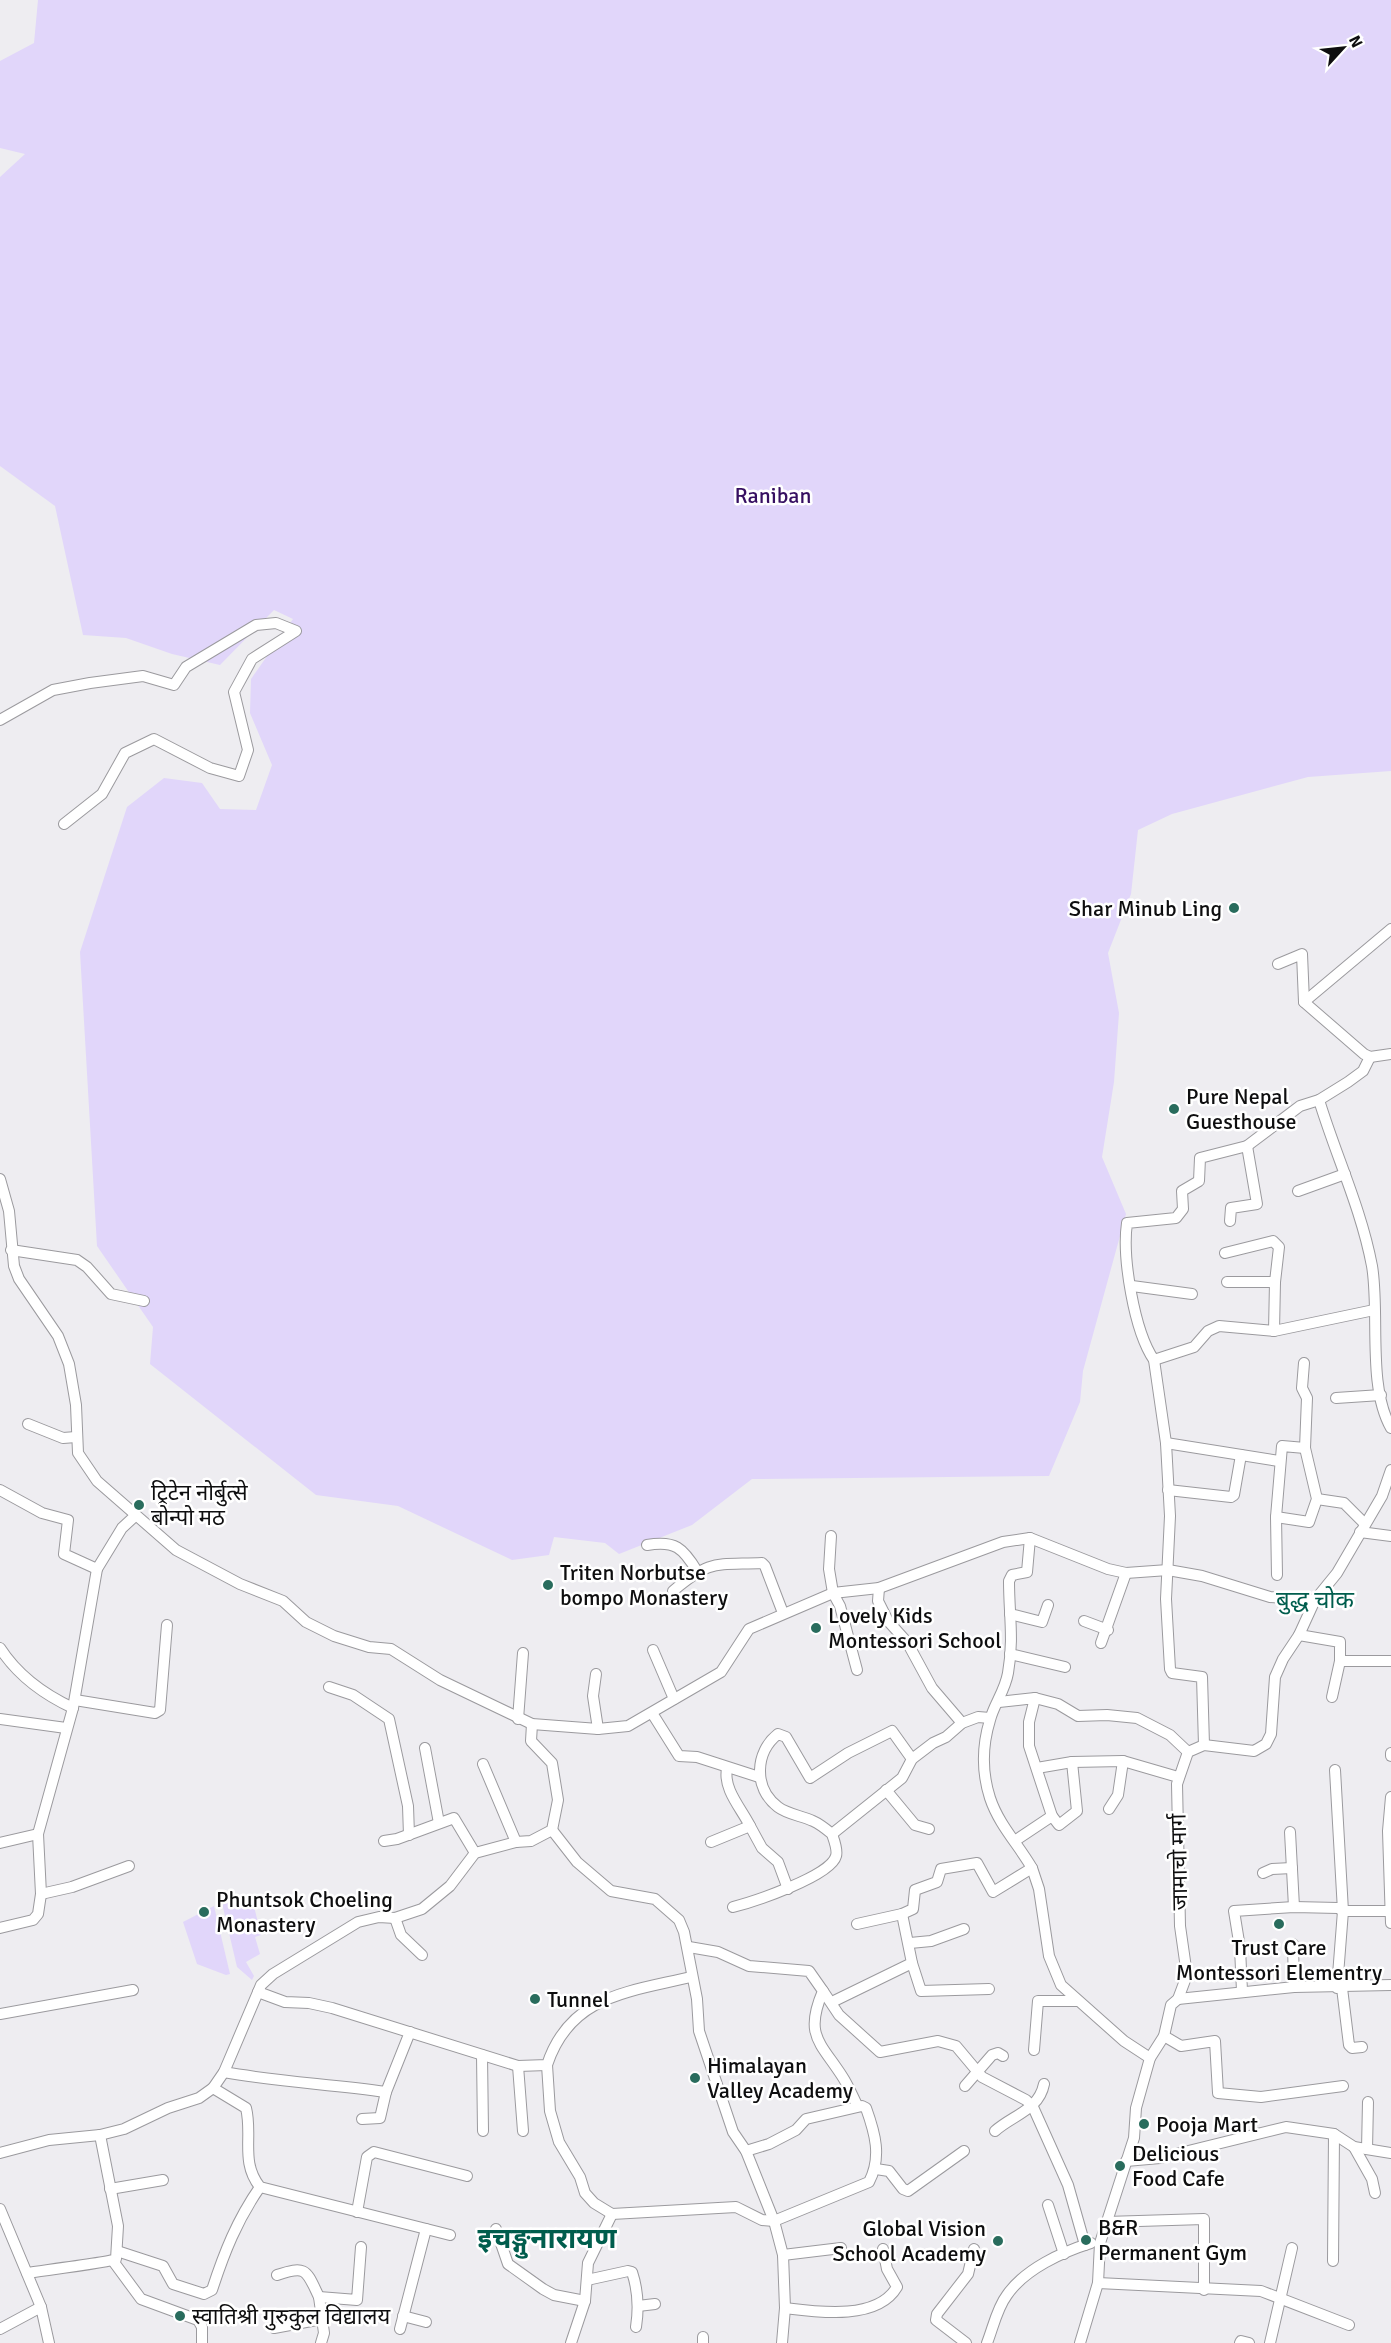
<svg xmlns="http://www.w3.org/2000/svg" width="1391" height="2343" font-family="Signika,'Noto Sans Devanagari',sans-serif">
<rect width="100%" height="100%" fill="#eeedf1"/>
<g fill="#e1d6fa">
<polygon points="38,0 1391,0 1391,771 1308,777 1172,814 1138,830 1131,894 1108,953 1119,1013 1114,1082 1102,1157 1126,1214 1083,1371 1080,1402 1049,1476 752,1479 692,1525 619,1554 605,1543 554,1537 549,1555 512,1560 398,1506 316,1495 150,1364 153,1327 97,1246 80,952 127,807 164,778 202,783 220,809 256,810 272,765 250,713 251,679 293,619 274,610 220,665 172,654 126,638 83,635 55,506 0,466 0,177 25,154 0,148 0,61 34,43"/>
<polygon points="252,1898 261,1935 255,1937 260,1954 246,1962 254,1976 252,1980 237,1967 222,1903"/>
<polygon points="214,1906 230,1974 226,1975 197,1964 183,1922"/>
</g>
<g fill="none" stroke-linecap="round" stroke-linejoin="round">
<g stroke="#9b9a9e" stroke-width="12">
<g id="minor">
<polyline points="0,720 53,690 90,683 143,676 174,685 186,667 256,625 276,623 296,631 252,659 234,692 248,750 239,776 210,768 154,739 125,753 102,794 64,824"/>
<polyline points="1278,964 1302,954 1304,1002 1364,1054 1370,1057 1391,1054"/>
<polyline points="1304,1002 1391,929"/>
<path d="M1319 1100C1336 1156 1361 1208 1372 1266 1380 1313 1367 1386 1391 1428"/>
<polyline points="0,1179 9,1211 14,1266 19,1279 58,1336 69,1364 76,1405 78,1453 97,1481 176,1550 240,1584 283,1601 306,1622 334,1636 369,1647 391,1649 440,1680 532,1724 598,1729 628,1726 721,1672 749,1629 833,1593 879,1588 1003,1542 1030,1538 1108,1569 1126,1573 1168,1570 1202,1576 1270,1597 1315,1600"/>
<polyline points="1298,1191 1345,1174"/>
<polyline points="1230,1221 1231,1208 1257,1204 1247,1146"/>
<polyline points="11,1250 77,1260 87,1267 111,1294 144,1301"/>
<polyline points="1225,1253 1273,1241 1279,1247 1275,1282"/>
<polyline points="1227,1282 1275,1282 1274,1331"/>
<polyline points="1132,1286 1192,1294"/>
<polyline points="1154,1360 1194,1347 1208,1331 1219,1326 1274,1331 1374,1310"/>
<polyline points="1336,1398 1381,1395"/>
<polyline points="28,1424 63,1438 76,1437"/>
<polyline points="1166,1443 1279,1461"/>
<polyline points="0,1490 42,1513 68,1520 64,1554 97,1569"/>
<polyline points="1168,1490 1231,1497 1234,1495 1241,1455"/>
<polyline points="1317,1499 1344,1503 1365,1524"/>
<polyline points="1276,1517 1309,1522 1317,1499 1305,1448 1307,1398 1302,1388 1304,1363"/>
<polyline points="1360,1532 1391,1536"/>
<polyline points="831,1536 829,1569 833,1593 840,1606 857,1670"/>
<path d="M647 1545C675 1540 683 1548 697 1571"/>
<polyline points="1277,1575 1276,1517 1282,1446 1305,1448"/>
<polyline points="879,1588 878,1601 888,1621 907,1642 932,1688 962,1723"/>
<path d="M673 1591C711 1559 715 1565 762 1563L765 1566 783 1613"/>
<polyline points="1010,1614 1042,1622 1048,1605"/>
<polyline points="1084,1621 1108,1630"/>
<polyline points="1299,1635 1340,1642 1340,1661 1391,1661"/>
<polyline points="1101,1643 1126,1573"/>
<path d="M0 1648C18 1676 43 1694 73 1708"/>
<polyline points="653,1650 674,1699"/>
<polyline points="1010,1654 1065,1667"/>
<polyline points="596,1674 593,1696 598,1729"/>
<polyline points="329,1687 353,1695 389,1719 408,1806 409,1835"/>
<polyline points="1332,1697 1340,1661"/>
<polyline points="1035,1698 1058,1704 1078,1716 1107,1715 1137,1718 1170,1735 1188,1752"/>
<polyline points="75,1700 155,1713 160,1710 167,1625"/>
<polyline points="999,1702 1035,1698 1029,1722 1029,1746 1052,1816"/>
<polyline points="652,1713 679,1756 697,1757 759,1777"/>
<polyline points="0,1719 66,1728"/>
<polyline points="518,1719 523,1653"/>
<path d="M1204 1745 1202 1677 1172 1673 1170 1669 1166 1599 1170 1516 1166 1443 1154 1360C1134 1331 1122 1257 1127 1223L1176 1218 1183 1209 1182 1191 1199 1181 1200 1158 1247 1146 1300 1106 1319 1100 1348 1082 1363 1071 1370 1057"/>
<polyline points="425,1748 439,1823"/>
<polyline points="1391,1753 1391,1756"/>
<polyline points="483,1764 516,1842"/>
<polyline points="1037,1768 1072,1762 1123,1761 1178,1777"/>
<path d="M727 1769C723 1789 741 1808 750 1826"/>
<polyline points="1335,1770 1343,1911 1337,1988"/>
<polyline points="886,1790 915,1825 929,1829"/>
<polyline points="1391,1797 1388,1831 1391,1923"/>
<polyline points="1109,1809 1118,1795 1123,1761"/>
<polyline points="552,1830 577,1862 611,1891 655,1899 679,1920 684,1932 697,1999 699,2031 733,2132 746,2151 774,2221 783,2255 785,2308 782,2343"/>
<polyline points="1290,1832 1294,1907"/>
<polyline points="832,1834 902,1778 912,1759 933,1743 946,1737 962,1723 978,1717 990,1718"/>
<polyline points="1016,1840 1052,1816 1059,1825 1077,1811 1072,1762"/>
<polyline points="384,1841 397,1839 454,1818 475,1853"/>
<polyline points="711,1842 750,1826 762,1848 778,1862 788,1889"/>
<polyline points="0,1843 38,1834"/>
<polyline points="1032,1868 1039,1889 1049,1956 1061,1985 1124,2041 1150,2058"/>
<polyline points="1263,1873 1272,1869 1292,1868"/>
<polyline points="41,1894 72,1887 129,1866"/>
<path d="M733 1907C753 1902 831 1876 836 1856 838 1850 834 1840 832 1834 826 1829 820 1824 813 1821 802 1816 787 1814 778 1807 753 1788 755 1752 778 1734L786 1737 810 1778 848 1753 892 1731 912 1759"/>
<polyline points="395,1918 401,1935 422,1955"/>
<path d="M857 1924 902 1914 913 1909 915 1890 937 1882 941 1869 977 1863 993 1892 1032 1868C1018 1844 999 1825 990 1798 982 1773 982 1746 990 1720 994 1704 1005 1691 1008 1673 1014 1640 1009 1614 1009 1581L1012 1575 1027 1572 1030 1538"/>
<polyline points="0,1928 33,1920 38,1914 41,1894 38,1834 73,1708 97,1569 122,1528 135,1516"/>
<polyline points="910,1943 931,1941 964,1929"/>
<polyline points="1293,1944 1294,1987"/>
<path d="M689 1947 718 1952 749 1966 809 1971 823 1991C804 2035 820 2042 842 2076 848 2085 852 2095 857 2105"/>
<polyline points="912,1963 921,1991 989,1989"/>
<polyline points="1342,1988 1349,2045 1352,2048 1362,2047"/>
<polyline points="823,1991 839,2015 880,2052 938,2041 956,2046 982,2077 1026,2100 1033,2107 1068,2185 1085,2245"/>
<polyline points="1242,1991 1240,1948 1234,1911 1294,1907 1338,1908 1343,1911 1390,1911"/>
<path d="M258 1992 285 2002 309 2003 332 2008 518 2066 547 2065C570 1995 629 1992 691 1977"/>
<polyline points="1178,1999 1294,1987 1391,1985"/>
<polyline points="832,2002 912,1963 902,1914"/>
<polyline points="0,2014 133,1990"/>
<polyline points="1164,2036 1181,2046 1215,2041 1218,2093 1261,2097 1343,2086"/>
<polyline points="1034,2050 1038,2001 1078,2001"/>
<polyline points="482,2055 483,2131"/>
<path d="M547 2065 550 2111 559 2142 580 2177 585 2193 594 2203 612 2214 736 2207 762 2220 774 2221 869 2182C882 2157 875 2133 866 2108L862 2106 806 2119 796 2130 769 2144 746 2151"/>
<polyline points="518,2066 523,2131"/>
<path d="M224 2072C278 2082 332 2084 386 2092L410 2032"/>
<polyline points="965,2086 992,2055 998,2053 1003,2056"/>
<polyline points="213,2088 224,2072 261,1985 273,1974 358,1922 379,1917 395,1918 422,1909 450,1886 475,1853 516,1842 531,1841 552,1830 558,1800 552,1763 531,1741 532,1724"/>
<polyline points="362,2119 380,2118 386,2092"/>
<path d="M995 2131C1013 2115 1039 2110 1044 2084"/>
<polyline points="1354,2147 1372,2179 1375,2193"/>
<polyline points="1367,2149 1368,2102"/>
<path d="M0 2153 49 2140 100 2135 124 2129 168 2108 199 2098 213 2088 246 2108C253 2136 240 2162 260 2187L450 2235"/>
<polyline points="1126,2161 1160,2158 1286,2127 1334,2134 1354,2147 1391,2153"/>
<polyline points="876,2169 889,2171 903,2189 908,2191 964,2151"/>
<polyline points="110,2189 163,2180"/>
<polyline points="1048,2205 1064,2254"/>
<polyline points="0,2209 41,2307"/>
<polyline points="357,2212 367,2157 374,2152 467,2176"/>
<polyline points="1106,2222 1204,2219 1204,2290"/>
<polyline points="496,2229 508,2264 543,2289 554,2295 585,2301"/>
<path d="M117 2251 163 2266 173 2284 204 2294 212 2290C224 2253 237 2220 260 2187"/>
<polyline points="783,2255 841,2248"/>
<polyline points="113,2261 141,2299 198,2320 202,2327 202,2343"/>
<polyline points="1333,2261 1334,2134"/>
<path d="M27 2273C39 2271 111 2262 116 2259L118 2226 100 2135"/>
<path d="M277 2275C307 2265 306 2270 319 2297"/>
<path d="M587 2280 628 2271 632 2272C638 2290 639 2308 636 2327"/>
<polyline points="1098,2283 1261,2291 1349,2325"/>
<polyline points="638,2306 655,2304"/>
<path d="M785 2308C817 2312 877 2321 897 2287L887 2269 883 2249"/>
<polyline points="403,2316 426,2322"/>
<polyline points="274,2328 322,2319"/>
<polyline points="0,2329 41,2307 49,2343"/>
<polyline points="400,2329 426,2229"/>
<polyline points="321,2343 324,2333 319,2297 357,2300 361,2247"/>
<polyline points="571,2343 585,2301 588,2263 612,2214"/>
<polyline points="703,2343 703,2337"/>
<polyline points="966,2343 936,2320 937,2314 968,2274 974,2249"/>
<path d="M987 2343C993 2328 997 2308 1007 2295 1025 2269 1062 2252 1091 2243"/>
<polyline points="1080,2343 1098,2283 1100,2243 1134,2138 1136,2108 1150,2058 1164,2036 1171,2005 1178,1999 1187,1975 1180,1926 1177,1784 1188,1752 1204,1745 1254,1751 1266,1744 1271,1734 1275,1677 1283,1659 1299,1635 1315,1600 1337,1573 1382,1496 1391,1470"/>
<polyline points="1240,2343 1241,2341 1249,2343"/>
<polyline points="1270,2343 1292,2248"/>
</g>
</g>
<use href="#minor" stroke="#fff" stroke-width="10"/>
</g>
<g fill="#296c5d" stroke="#fff" stroke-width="2">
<circle cx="1234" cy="908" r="6"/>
<circle cx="1174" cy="1109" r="6"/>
<circle cx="139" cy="1505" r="6"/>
<circle cx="548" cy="1585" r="6"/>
<circle cx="816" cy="1628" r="6"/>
<circle cx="204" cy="1912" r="6"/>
<circle cx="1279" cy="1924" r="6"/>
<circle cx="535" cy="1999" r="6"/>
<circle cx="695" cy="2078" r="6"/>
<circle cx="1144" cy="2124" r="6"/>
<circle cx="1120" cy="2166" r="6"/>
<circle cx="1086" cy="2240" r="6"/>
<circle cx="998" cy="2241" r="6"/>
<circle cx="180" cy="2316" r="6"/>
</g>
<g text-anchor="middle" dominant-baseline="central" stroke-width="5" stroke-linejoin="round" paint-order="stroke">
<g font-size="22" fill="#360f61" stroke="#fff">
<text x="773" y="495">Raniban</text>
</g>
<g font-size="22" fill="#0e0e0f" stroke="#fff" text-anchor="start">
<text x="1222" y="908" text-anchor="end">Shar Minub Ling</text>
<text x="1186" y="1096">Pure Nepal<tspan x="1186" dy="25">Guesthouse</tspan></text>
<text x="151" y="1492">ट्रिटेन नोर्बुत्से<tspan x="151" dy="25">बोन्पो मठ</tspan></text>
<text x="560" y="1572">Triten Norbutse<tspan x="560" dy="25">bompo Monastery</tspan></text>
<text x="828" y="1615">Lovely Kids<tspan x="828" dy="25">Montessori School</tspan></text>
<text x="216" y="1899">Phuntsok Choeling<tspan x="216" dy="25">Monastery</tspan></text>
<text x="1279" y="1947" text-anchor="middle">Trust Care<tspan x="1279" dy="25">Montessori Elementry</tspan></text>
<text x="547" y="1999">Tunnel</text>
<text x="707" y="2065">Himalayan<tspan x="707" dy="25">Valley Academy</tspan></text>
<text x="1156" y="2124">Pooja Mart</text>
<text x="1132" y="2153">Delicious<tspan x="1132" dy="25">Food Cafe</tspan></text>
<text x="1098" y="2227">B&amp;R<tspan x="1098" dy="25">Permanent Gym</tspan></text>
<text x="986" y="2228" text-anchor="end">Global Vision<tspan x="986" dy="25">School Academy</tspan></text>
<text x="192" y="2316">स्वातिश्री गुरुकुल विद्यालय</text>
</g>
<g font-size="22" fill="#0e0e0f" stroke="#fff">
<text transform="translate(1179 1862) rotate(-91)">जामाचो मार्ग</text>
</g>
<g font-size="24" fill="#005d4d" stroke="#fff">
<text x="1315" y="1600">बुद्ध चोक</text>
</g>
<g font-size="28" font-weight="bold" fill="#005d4d" stroke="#fff">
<text x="547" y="2239">इचङ्गुनारायण</text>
</g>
</g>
<g transform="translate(1343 48) rotate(63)" stroke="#ffffff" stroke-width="4.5" paint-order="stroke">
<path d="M0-4.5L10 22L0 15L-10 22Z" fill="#0e0e0f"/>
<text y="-9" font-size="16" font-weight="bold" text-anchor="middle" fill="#0e0e0f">N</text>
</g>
</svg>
